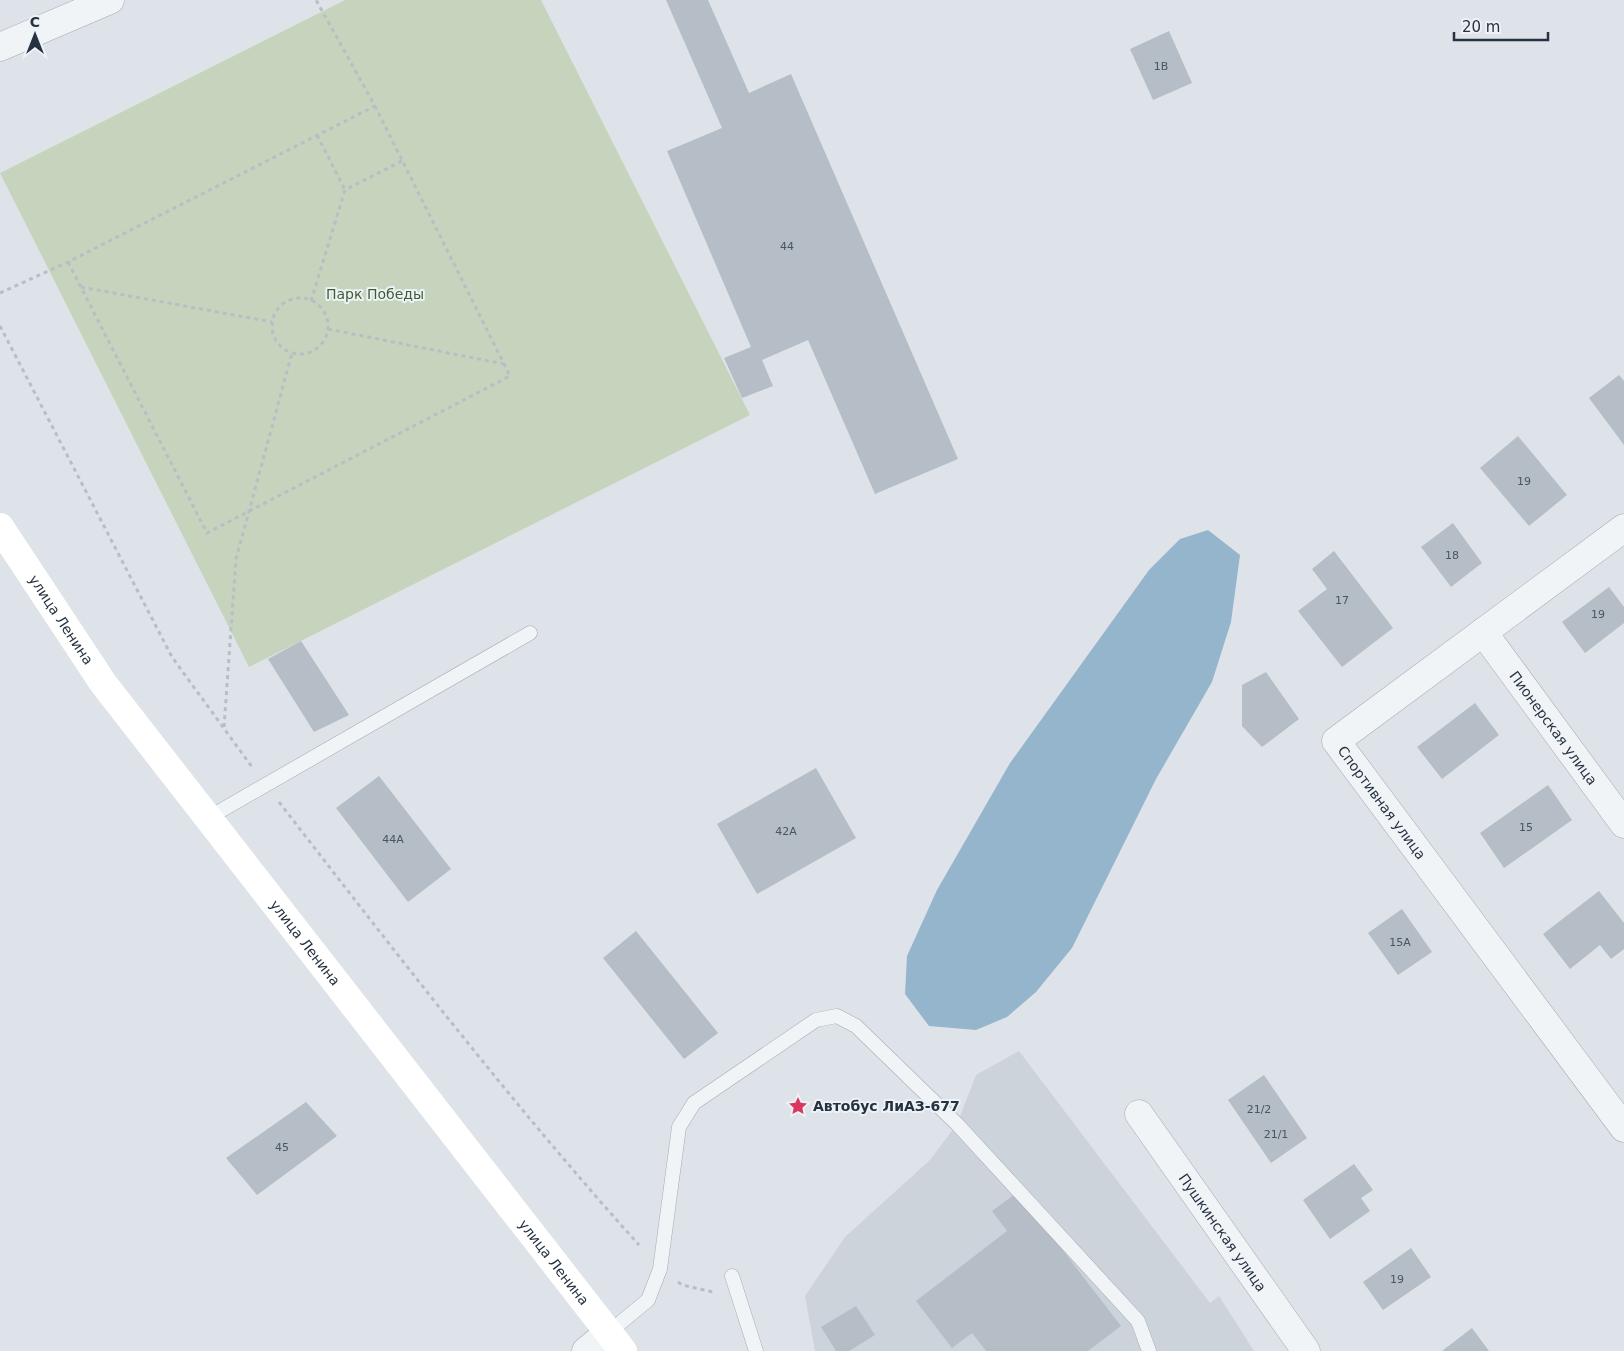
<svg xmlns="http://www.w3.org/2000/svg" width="1624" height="1351" font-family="'DejaVu Sans',sans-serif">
<rect width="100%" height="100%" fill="#dee3e9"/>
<polygon fill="#ccd3db" points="1019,1051 1210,1303 1219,1296 1254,1351 815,1351 805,1296 845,1237 930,1160 957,1124 976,1075"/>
<polygon fill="#c6d4be" points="345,0 541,0 750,415 249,667 0,173"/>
<polygon fill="#95b5cd" points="1208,530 1240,555 1231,622 1212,682 1156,779 1072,948 1036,992 1007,1017 976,1030 929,1026 905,994 907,956 937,890 1010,763 1149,570 1180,539"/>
<g fill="#b5bdc6">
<polygon points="666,0 708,0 749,93 791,74 958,459 875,494 808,340 762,360 773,386 742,398 724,358 751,347 667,151 722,128"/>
<polygon points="1169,31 1192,83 1153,100 1130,49"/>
<polygon points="1619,375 1624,381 1624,445 1589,398"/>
<polygon points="1518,436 1567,495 1529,526 1480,468"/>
<polygon points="1453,523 1482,563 1451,587 1421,547"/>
<polygon points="1334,551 1393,628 1342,667 1298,611 1327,589 1312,569"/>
<polygon points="1609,587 1624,607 1624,623 1585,653 1562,622"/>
<polygon points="301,641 349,715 314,732 268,659"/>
<polygon points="1266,672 1299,719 1262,747 1242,726 1242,685"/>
<polygon points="1475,703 1499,735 1442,779 1417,747"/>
<polygon points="816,768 856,838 757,894 717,824"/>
<polygon points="379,776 451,869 408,902 336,808"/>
<polygon points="1548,785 1572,820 1504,868 1480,833"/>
<polygon points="1599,891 1624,923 1624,949 1611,959 1600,945 1570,969 1543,934"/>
<polygon points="1402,909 1432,952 1398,975 1368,933"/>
<polygon points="636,931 718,1033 684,1059 603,958"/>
<polygon points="1264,1075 1307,1138 1271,1163 1228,1100"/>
<polygon points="306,1102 337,1136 257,1195 226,1158"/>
<polygon points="1354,1164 1373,1190 1361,1198 1370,1211 1330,1239 1303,1200"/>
<polygon points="1018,1192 1121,1326 1088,1351 986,1351 972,1333 952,1348 916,1301 1007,1231 992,1211"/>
<polygon points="1411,1248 1431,1277 1383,1310 1363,1282"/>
<polygon points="856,1306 875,1335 849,1351 836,1351 821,1327"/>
<polygon points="1472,1328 1489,1351 1442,1351"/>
</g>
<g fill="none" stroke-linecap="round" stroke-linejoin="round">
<g stroke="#a3aab3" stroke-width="15">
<g id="service">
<polyline points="208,818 530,633"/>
<polyline points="732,1276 756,1351"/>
<polyline points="608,1333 648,1300 660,1269 679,1127 694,1103 816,1020 837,1016 856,1026 957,1124 1138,1321 1149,1351"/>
</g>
</g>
<g stroke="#a3aab3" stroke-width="29">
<g id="minor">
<polyline points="0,47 110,0"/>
<path id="s1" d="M1624 528 1336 741 1624 1128"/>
<path id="s2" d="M1483 632 1624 824"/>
<path id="s3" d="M1139 1114 1306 1351"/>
<polyline points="586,1351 608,1333"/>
</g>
</g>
<g stroke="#b8bec4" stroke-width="3" stroke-dasharray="4 4" stroke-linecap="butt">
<polyline points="317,135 345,190"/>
<polyline points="68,262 207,533 510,376 375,106"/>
<polyline points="81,287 272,322"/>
<polyline points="0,293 68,262 375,106 316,0"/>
<circle cx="300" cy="326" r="28"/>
<polyline points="311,301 345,190 402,161"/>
<polyline points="0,326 172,657 252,767"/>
<polyline points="328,329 504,364"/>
<polyline points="224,727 236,559 292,353"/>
<path d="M279 802C396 953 512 1104 639 1245"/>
<polyline points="678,1282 682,1285 713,1292"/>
</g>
<use href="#service" stroke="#f1f4f7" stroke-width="14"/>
<use href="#minor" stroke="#f1f4f7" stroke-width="28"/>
<path stroke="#fff" stroke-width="28" id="s4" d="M0 527 103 683 623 1351"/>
</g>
<defs>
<g id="sight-bare" transform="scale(1.5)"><path d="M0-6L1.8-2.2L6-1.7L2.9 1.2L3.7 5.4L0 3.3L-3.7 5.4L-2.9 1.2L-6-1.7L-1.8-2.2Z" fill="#db365e" stroke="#edf2f6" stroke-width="2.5" paint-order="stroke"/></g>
</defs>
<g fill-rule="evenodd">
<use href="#sight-bare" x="798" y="1106"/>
</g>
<g text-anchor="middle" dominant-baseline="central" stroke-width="4" stroke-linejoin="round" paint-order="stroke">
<g font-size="11" fill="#4a5562">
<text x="1161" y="66">1В</text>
<text x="787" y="246">44</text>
<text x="1524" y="481">19</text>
<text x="1452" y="555">18</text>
<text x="1342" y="600">17</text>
<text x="1598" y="614">19</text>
<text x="1526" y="827">15</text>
<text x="786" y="831">42А</text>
<text x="393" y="839">44А</text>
<text x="1400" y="942">15А</text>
<text x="1259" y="1109">21/2</text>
<text x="1276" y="1134">21/1</text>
<text x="282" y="1147">45</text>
<text x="1397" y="1279">19</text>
</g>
<g font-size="14" fill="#3e5e32" stroke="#edf2f6">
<text x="375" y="294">Парк Победы</text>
</g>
<g font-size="14" fill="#263241" stroke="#edf2f6">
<text stroke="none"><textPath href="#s4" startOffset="111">улица Ленина</textPath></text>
<text stroke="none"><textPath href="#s2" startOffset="119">Пионерская улица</textPath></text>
<text stroke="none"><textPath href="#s1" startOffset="435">Спортивная улица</textPath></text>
<text stroke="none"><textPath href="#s4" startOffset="516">улица Ленина</textPath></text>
<text stroke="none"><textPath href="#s3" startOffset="145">Пушкинская улица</textPath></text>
<text stroke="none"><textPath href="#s4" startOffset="921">улица Ленина</textPath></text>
</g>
<g font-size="14" font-weight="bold" fill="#263241" stroke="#edf2f6" text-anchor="start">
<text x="813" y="1106">Автобус ЛиАЗ-677</text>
</g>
</g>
<g transform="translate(35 35)" stroke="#edf2f6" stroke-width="4" paint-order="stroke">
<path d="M0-4L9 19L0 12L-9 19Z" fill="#263241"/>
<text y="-8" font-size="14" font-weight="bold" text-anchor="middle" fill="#263241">С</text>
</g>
<path d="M1454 32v8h94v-8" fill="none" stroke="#263241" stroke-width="2.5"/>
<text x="1462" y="32" font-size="15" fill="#263241" stroke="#edf2f6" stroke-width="4" paint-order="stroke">20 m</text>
</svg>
